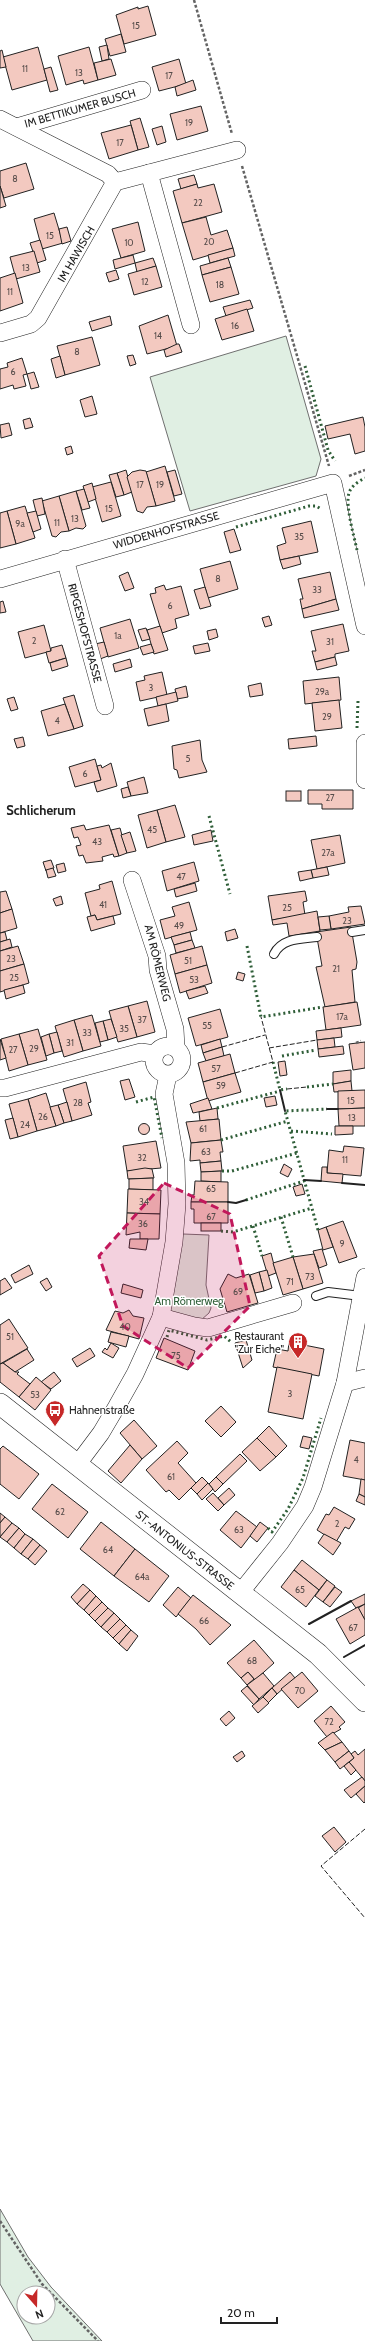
<svg xmlns="http://www.w3.org/2000/svg" width="365" height="2341" font-family="Cabin,sans-serif">
<rect width="100%" height="100%" fill="#fff"/>
<g fill="#e0efe3" stroke="#6f6f6f" fill-rule="evenodd">
<polygon points="286,336 321,459 316,476 190,511 150,377"/>
<polygon points="183,1234 209,1235 206,1285 211,1308 209,1313 201,1320 169,1315 178,1237"/>
<path d="M0 2209 28 2257 51 2287 102 2341H33L0 2284ZM24 2293H48V2317H24Z"/>
</g>
<g fill="#f3c9c0" stroke="#222">
<polygon points="148,6 156,35 124,44 116,15 138,7 138,9"/>
<polygon points="121,34 126,52 110,56 105,39"/>
<polygon points="107,45 109,59 102,61 99,47"/>
<polygon points="38,47 47,80 12,90 3,57"/>
<polygon points="89,47 98,80 84,84 83,80 66,85 58,56"/>
<polygon points="2,50 6,67 0,68 0,51"/>
<polygon points="111,59 116,75 98,80 94,63"/>
<polygon points="179,59 186,84 159,91 152,67"/>
<polygon points="51,67 58,90 50,92 44,69"/>
<polygon points="193,80 196,90 177,96 175,87"/>
<polygon points="201,106 208,131 177,140 170,114"/>
<polygon points="140,118 149,147 138,150 130,121"/>
<polygon points="131,125 138,150 109,159 101,133"/>
<polygon points="162,126 166,142 157,145 152,129"/>
<polygon points="26,163 34,189 4,198 0,186 0,171"/>
<polygon points="194,175 197,184 181,189 178,179"/>
<polygon points="197,184 198,188 214,184 222,212 182,223 173,191"/>
<polygon points="0,186 6,206 0,208"/>
<polygon points="54,213 63,243 42,249 34,219"/>
<polygon points="206,217 211,235 227,230 233,248 193,260 182,223"/>
<polygon points="138,222 145,251 121,258 112,229"/>
<polygon points="67,227 71,241 62,244 59,229"/>
<polygon points="40,240 46,260 37,263 30,243"/>
<polygon points="233,248 235,256 210,263 208,255"/>
<polygon points="34,251 40,272 16,279 10,257"/>
<polygon points="133,255 135,263 115,269 113,260"/>
<polygon points="153,258 156,266 137,272 135,263"/>
<polygon points="228,258 231,267 202,275 200,266"/>
<polygon points="156,266 162,287 134,295 128,274"/>
<polygon points="231,267 239,294 210,302 202,275"/>
<polygon points="116,270 119,279 109,282 106,273"/>
<polygon points="15,273 23,303 0,311 0,278"/>
<polygon points="250,300 253,308 226,316 223,307"/>
<polygon points="247,309 254,331 222,340 215,319"/>
<polygon points="168,315 177,346 147,354 139,326"/>
<polygon points="110,316 112,325 92,331 89,322"/>
<polygon points="92,337 100,365 65,375 57,346"/>
<polygon points="177,344 179,344 182,352 166,357 164,350"/>
<polygon points="133,355 136,364 130,366 127,356"/>
<polygon points="60,356 65,375 56,378 51,359"/>
<polygon points="22,358 27,374 23,375 26,386 14,389 13,385 0,389 0,369 8,367 7,363"/>
<polygon points="34,372 39,387 31,389 27,374"/>
<polygon points="92,396 97,414 85,417 80,400"/>
<polygon points="363,417 365,427 365,451 355,454 350,434 328,439 325,426"/>
<polygon points="30,418 33,427 25,429 23,420"/>
<polygon points="9,423 12,435 1,438 0,425"/>
<polygon points="71,446 73,453 67,455 65,448"/>
<polygon points="165,466 175,501 156,506 146,472"/>
<polygon points="126,470 132,492 124,495 117,473"/>
<polygon points="140,470 146,471 156,506 147,507 143,513 137,511 127,477 132,472"/>
<polygon points="175,470 182,494 174,496 167,472"/>
<polygon points="117,473 124,495 116,497 109,475"/>
<polygon points="111,482 121,516 102,522 92,487"/>
<polygon points="92,483 96,499 88,502 83,486"/>
<polygon points="84,489 90,508 82,510 76,491"/>
<polygon points="76,491 86,526 83,529 76,528 69,531 59,496"/>
<polygon points="59,496 69,531 61,532 56,537 52,536 42,501"/>
<polygon points="42,498 45,514 37,516 33,500"/>
<polygon points="25,506 35,538 16,544 7,511"/>
<polygon points="7,511 16,544 0,548 0,513"/>
<polygon points="36,511 41,529 33,532 27,513"/>
<polygon points="311,521 318,552 280,560 277,546 286,543 282,528"/>
<polygon points="234,529 241,550 230,553 224,532"/>
<polygon points="299,556 301,564 283,569 280,560"/>
<polygon points="230,561 238,589 208,598 200,569"/>
<polygon points="128,572 134,588 125,591 119,576"/>
<polygon points="330,572 336,599 302,609 300,599 303,599 298,579"/>
<polygon points="164,585 166,590 181,586 189,615 175,619 177,628 162,633 150,594 156,593 155,588"/>
<polygon points="205,587 211,606 200,609 194,590"/>
<polygon points="336,599 339,610 304,618 302,609"/>
<polygon points="3,601 6,612 0,613 0,602"/>
<polygon points="269,616 272,625 265,627 262,618"/>
<polygon points="130,619 139,648 108,657 100,628"/>
<polygon points="343,624 349,651 335,654 335,657 315,662 312,651 316,651 311,631"/>
<polygon points="44,625 51,651 25,658 18,632"/>
<polygon points="160,626 168,650 154,654 147,630"/>
<polygon points="146,628 150,639 142,641 138,630"/>
<polygon points="216,629 218,637 209,640 207,631"/>
<polygon points="104,642 108,656 100,659 95,644"/>
<polygon points="208,643 210,651 195,654 193,646"/>
<polygon points="151,644 154,652 143,655 140,647"/>
<polygon points="62,645 66,658 49,663 46,652 51,651 51,648"/>
<polygon points="335,657 337,665 317,670 315,662"/>
<polygon points="66,658 68,666 52,671 50,663"/>
<polygon points="130,659 132,667 115,672 113,664"/>
<polygon points="162,672 167,695 140,701 136,682 145,680 144,676"/>
<polygon points="339,677 341,700 305,704 303,681"/>
<polygon points="261,683 263,695 250,697 248,686"/>
<polygon points="186,686 188,697 177,699 175,689"/>
<polygon points="176,692 178,701 158,706 156,697"/>
<polygon points="74,695 83,726 74,729 63,698"/>
<polygon points="14,697 18,709 11,711 7,699"/>
<polygon points="339,700 342,728 315,731 312,703"/>
<polygon points="65,704 74,729 48,736 41,711"/>
<polygon points="166,704 169,721 148,726 144,709"/>
<polygon points="316,736 317,746 289,749 288,739"/>
<polygon points="23,737 25,746 17,748 14,739"/>
<polygon points="200,740 202,760 207,772 179,778 177,770 174,769 172,746"/>
<polygon points="95,759 101,780 75,787 69,767"/>
<polygon points="111,763 117,786 97,792 94,782 101,780 97,766 101,765 102,768"/>
<polygon points="144,777 148,793 131,796 127,782"/>
<polygon points="128,787 131,796 123,798 121,789"/>
<polygon points="308,790 353,790 353,809 322,809 322,804 308,804"/>
<rect x="286" y="791" width="15" height="10"/>
<polygon points="175,805 185,837 166,842 157,810"/>
<polygon points="157,810 166,842 147,848 138,815"/>
<polygon points="84,825 86,830 109,825 119,856 114,857 113,854 102,857 103,861 86,863 83,855 79,856 76,846 81,845 78,837 74,838 71,828"/>
<polygon points="120,828 127,853 119,856 111,830"/>
<polygon points="211,830 213,841 194,845 192,835"/>
<polygon points="130,832 136,851 127,853 121,835"/>
<polygon points="340,835 345,863 317,869 311,840"/>
<polygon points="51,860 54,868 46,871 43,862"/>
<polygon points="194,862 199,881 167,891 162,871"/>
<polygon points="64,863 66,871 58,873 56,865"/>
<polygon points="327,867 329,875 313,878 311,870"/>
<polygon points="53,868 56,876 48,878 46,870"/>
<polygon points="311,870 313,878 300,881 298,872"/>
<polygon points="112,881 121,914 97,920 95,915 91,916 85,893 100,889 99,885"/>
<polygon points="195,883 197,891 176,897 174,889"/>
<polygon points="6,891 12,909 0,913 0,892"/>
<polygon points="305,891 307,901 303,902 305,915 272,920 268,896"/>
<polygon points="61,896 63,904 56,906 53,899"/>
<polygon points="189,902 197,930 165,939 160,920 175,916 172,907"/>
<polygon points="361,906 365,924 331,929 329,916 349,912 348,907"/>
<polygon points="12,909 17,928 0,933 0,913"/>
<polygon points="317,911 320,931 289,936 287,923 273,925 272,920"/>
<polygon points="95,915 97,920 113,916 115,924 91,931 87,917"/>
<polygon points="329,916 331,929 320,930 318,917"/>
<polygon points="351,927 357,962 356,969 352,970 355,1002 325,1007 316,967 322,966 316,932"/>
<polygon points="235,929 238,938 227,941 225,932"/>
<polygon points="5,932 7,940 0,942 0,933"/>
<polygon points="190,932 192,940 174,945 171,937"/>
<polygon points="10,939 12,947 0,951 0,942"/>
<polygon points="192,940 195,948 176,953 174,945"/>
<polygon points="18,946 24,964 0,971 0,951"/>
<polygon points="202,946 207,965 175,974 170,955"/>
<polygon points="24,964 29,983 0,992 0,971"/>
<polygon points="207,965 212,983 180,993 175,974"/>
<polygon points="238,972 245,974 243,981 236,979"/>
<polygon points="23,985 25,993 6,999 4,990"/>
<polygon points="205,986 208,993 189,999 186,991"/>
<polygon points="147,1001 155,1032 137,1037 128,1006"/>
<polygon points="357,1002 361,1025 326,1030 323,1007"/>
<polygon points="128,1006 137,1037 118,1042 109,1011"/>
<polygon points="220,1009 228,1037 196,1046 188,1018"/>
<polygon points="92,1015 101,1046 83,1051 74,1020"/>
<polygon points="111,1019 117,1037 108,1040 103,1021"/>
<polygon points="74,1020 83,1051 64,1057 55,1026"/>
<polygon points="103,1021 108,1040 100,1042 95,1023"/>
<polygon points="341,1028 342,1037 317,1040 316,1031"/>
<polygon points="38,1029 47,1060 28,1065 19,1034"/>
<polygon points="57,1032 62,1051 54,1053 49,1034"/>
<polygon points="19,1034 28,1065 9,1071 1,1039"/>
<polygon points="49,1034 54,1053 46,1056 41,1037"/>
<polygon points="334,1038 335,1047 318,1049 317,1040"/>
<polygon points="0,1039 6,1058 0,1060"/>
<polygon points="220,1039 222,1047 203,1053 201,1045"/>
<polygon points="365,1042 365,1068 353,1070 349,1044"/>
<polygon points="343,1046 344,1054 319,1057 318,1049"/>
<polygon points="222,1047 224,1056 206,1061 203,1053"/>
<polygon points="230,1054 235,1073 203,1082 198,1063"/>
<polygon points="285,1061 287,1075 280,1076 278,1062"/>
<polygon points="351,1070 351,1081 333,1084 333,1072"/>
<polygon points="235,1073 241,1092 208,1101 203,1082"/>
<polygon points="129,1079 135,1097 125,1100 120,1081"/>
<polygon points="351,1081 352,1091 334,1092 333,1084"/>
<polygon points="86,1082 91,1102 88,1103 92,1115 72,1121 63,1089"/>
<polygon points="365,1090 365,1108 338,1109 338,1091"/>
<polygon points="46,1093 56,1126 37,1131 28,1099"/>
<polygon points="275,1096 277,1105 266,1107 264,1098"/>
<polygon points="208,1098 212,1109 193,1113 190,1104"/>
<polygon points="28,1099 37,1131 18,1137 9,1104"/>
<polygon points="67,1102 72,1121 64,1123 58,1105"/>
<polygon points="58,1105 64,1123 56,1126 50,1107"/>
<polygon points="217,1108 218,1119 200,1121 199,1112"/>
<polygon points="365,1108 365,1126 339,1126 338,1109"/>
<polygon points="13,1118 18,1137 10,1139 5,1120"/>
<polygon points="219,1119 221,1140 191,1143 186,1122"/>
<circle cx="144" cy="1129" r="5.5"/>
<polygon points="335,1126 353,1126 353,1134 335,1135"/>
<polygon points="221,1140 223,1152 220,1152 221,1161 200,1163 200,1160 190,1161 191,1143"/>
<polygon points="156,1141 161,1168 127,1171 123,1146"/>
<polygon points="344,1146 364,1148 361,1176 327,1173 329,1150 343,1152"/>
<polygon points="221,1161 222,1171 201,1172 200,1163"/>
<polygon points="284,1164 292,1169 288,1177 280,1173"/>
<polygon points="322,1167 327,1167 327,1173 343,1174 342,1183 321,1181"/>
<polygon points="145,1168 152,1169 154,1178 128,1179 127,1171"/>
<polygon points="221,1171 221,1182 201,1181 201,1172"/>
<polygon points="153,1178 153,1190 129,1189 129,1179"/>
<polygon points="195,1181 228,1182 228,1202 191,1202 192,1195 194,1195"/>
<polygon points="302,1184 305,1194 296,1196 293,1187"/>
<polygon points="128,1189 161,1190 160,1214 127,1213"/>
<polygon points="191,1202 228,1202 228,1223 194,1223 194,1209 191,1209"/>
<polygon points="127,1213 160,1214 159,1239 140,1239 140,1232 126,1235"/>
<polygon points="343,1221 357,1257 339,1263 326,1227"/>
<rect x="201" y="1223" width="20" height="8"/>
<polygon points="326,1227 333,1247 323,1250 318,1230"/>
<polygon points="130,1239 148,1239 146,1250 129,1248"/>
<polygon points="322,1249 327,1265 319,1268 313,1251"/>
<polygon points="271,1253 276,1273 268,1276 262,1256"/>
<polygon points="314,1254 323,1283 303,1289 293,1257"/>
<polygon points="293,1257 303,1289 283,1295 273,1263"/>
<polygon points="29,1265 33,1274 15,1283 11,1275"/>
<polygon points="267,1270 272,1288 264,1291 259,1272"/>
<polygon points="259,1272 264,1291 255,1293 250,1275"/>
<polygon points="228,1274 236,1278 249,1274 258,1303 227,1312 220,1289"/>
<polygon points="5,1278 12,1288 0,1295 0,1281"/>
<polygon points="47,1278 52,1287 46,1291 40,1282"/>
<polygon points="123,1284 143,1290 141,1298 121,1293"/>
<polygon points="129,1310 133,1316 144,1318 139,1339 106,1330 115,1311 123,1313"/>
<polygon points="9,1319 28,1348 0,1364 0,1325"/>
<polygon points="111,1332 129,1336 126,1347 108,1342"/>
<polygon points="164,1338 195,1351 188,1370 156,1358"/>
<polygon points="246,1340 252,1360 243,1368 235,1343"/>
<polygon points="289,1342 324,1349 319,1376 273,1367 277,1349 288,1351"/>
<polygon points="111,1343 119,1348 113,1358 102,1352 105,1348 107,1350"/>
<polygon points="90,1348 95,1356 77,1367 72,1359"/>
<polygon points="27,1349 34,1360 15,1372 3,1363"/>
<polygon points="3,1363 15,1372 19,1372 17,1374 30,1384 19,1397 0,1382 0,1364"/>
<polygon points="277,1367 312,1374 303,1419 268,1412"/>
<polygon points="54,1372 61,1381 51,1389 41,1382"/>
<polygon points="36,1377 51,1390 35,1410 19,1397"/>
<polygon points="221,1406 236,1422 221,1437 205,1421"/>
<polygon points="134,1420 157,1446 142,1459 120,1433"/>
<polygon points="269,1426 287,1446 276,1457 257,1438"/>
<polygon points="303,1436 312,1438 309,1449 300,1447"/>
<polygon points="257,1438 276,1457 260,1471 242,1452"/>
<polygon points="350,1440 365,1443 365,1480 343,1476"/>
<polygon points="177,1441 188,1453 178,1463 196,1483 179,1500 169,1490 166,1492 146,1470"/>
<polygon points="130,1445 142,1459 121,1483 108,1471"/>
<polygon points="3,1446 39,1474 19,1499 0,1484 0,1449"/>
<polygon points="240,1454 247,1461 223,1484 216,1477"/>
<polygon points="202,1477 208,1483 197,1494 191,1488"/>
<polygon points="216,1477 223,1484 215,1492 209,1484"/>
<polygon points="361,1479 365,1480 365,1497 359,1494"/>
<polygon points="208,1483 213,1489 202,1500 197,1494"/>
<polygon points="52,1484 88,1512 68,1538 32,1509"/>
<polygon points="229,1488 235,1495 224,1505 218,1498"/>
<polygon points="213,1493 224,1505 218,1511 206,1499"/>
<polygon points="359,1494 365,1497 365,1505 356,1501"/>
<polygon points="334,1507 355,1519 349,1529 345,1527 336,1542 317,1530 326,1514 329,1515"/>
<polygon points="236,1511 257,1527 241,1548 220,1530"/>
<polygon points="0,1513 5,1517 0,1523"/>
<polygon points="5,1517 12,1523 0,1537 0,1523"/>
<polygon points="101,1522 135,1549 114,1576 80,1549"/>
<polygon points="260,1522 268,1528 257,1542 250,1536"/>
<polygon points="12,1523 19,1528 7,1542 0,1537"/>
<polygon points="19,1528 25,1534 14,1548 7,1542"/>
<polygon points="25,1534 33,1539 21,1554 14,1548"/>
<polygon points="324,1534 341,1543 333,1555 318,1543"/>
<polygon points="33,1539 40,1545 28,1559 21,1554"/>
<polygon points="40,1545 47,1551 35,1565 28,1559"/>
<polygon points="135,1549 169,1576 149,1602 114,1576"/>
<polygon points="302,1560 327,1580 319,1590 294,1570"/>
<polygon points="294,1570 319,1590 306,1607 281,1587"/>
<polygon points="327,1580 335,1586 323,1602 315,1596"/>
<polygon points="83,1584 90,1590 77,1604 71,1597"/>
<polygon points="178,1587 191,1598 176,1617 163,1605"/>
<polygon points="335,1587 342,1592 330,1607 323,1602"/>
<polygon points="90,1590 96,1596 84,1610 77,1604"/>
<polygon points="365,1594 365,1604 356,1608 351,1601"/>
<polygon points="193,1595 231,1625 210,1645 196,1629 178,1614"/>
<polygon points="96,1596 102,1602 89,1615 84,1610"/>
<polygon points="102,1602 108,1608 95,1621 89,1615"/>
<polygon points="365,1604 365,1620 358,1608"/>
<polygon points="358,1607 365,1620 365,1635 350,1644 336,1619"/>
<polygon points="108,1608 114,1613 101,1627 95,1621"/>
<polygon points="114,1613 120,1619 107,1632 101,1627"/>
<polygon points="120,1619 126,1625 113,1638 107,1632"/>
<polygon points="126,1625 131,1630 119,1644 113,1638"/>
<polygon points="131,1630 138,1636 127,1651 119,1644"/>
<polygon points="254,1640 274,1663 255,1680 248,1672 241,1678 227,1663"/>
<polygon points="248,1672 254,1679 247,1685 241,1678"/>
<polygon points="290,1672 295,1678 277,1694 272,1688"/>
<polygon points="302,1672 318,1691 298,1708 281,1689"/>
<polygon points="263,1673 274,1686 259,1699 247,1685"/>
<polygon points="247,1686 259,1699 254,1705 241,1691"/>
<polygon points="272,1688 277,1694 268,1703 263,1697"/>
<polygon points="263,1697 269,1703 258,1713 252,1706"/>
<polygon points="331,1706 345,1722 339,1727 341,1729 327,1737 314,1721"/>
<polygon points="229,1711 235,1718 226,1726 220,1719"/>
<polygon points="333,1732 342,1742 325,1750 318,1743"/>
<polygon points="342,1742 349,1751 335,1762 325,1750"/>
<polygon points="365,1749 365,1781 349,1762 354,1758 351,1754 355,1751 358,1755"/>
<polygon points="242,1751 245,1756 237,1762 233,1757"/>
<polygon points="349,1751 354,1758 340,1769 335,1762"/>
<polygon points="349,1762 356,1770 351,1775 344,1766"/>
<polygon points="362,1777 365,1781 365,1786 351,1798 344,1790"/>
<polygon points="365,1786 365,1802 364,1803 356,1794"/>
<polygon points="334,1827 346,1842 335,1852 322,1836"/>
</g>
<g fill="none" stroke-linecap="round" stroke-linejoin="round">
<g stroke="#222" stroke-width="10">
<g id="service">
<polyline points="352,932 365,930"/>
<path d="M274 954C282 938 301 939 317 937"/>
<polyline points="316,1296 328,1292 361,1296"/>
</g>
</g>
<g stroke="#222" stroke-width="18">
<g id="minor">
<polyline points="0,119 108,174 115,182"/>
<polyline points="17,127 142,90"/>
<polyline points="149,173 191,325"/>
<polyline points="0,333 31,324 38,318 115,182 237,150"/>
<polyline points="65,559 105,706"/>
<polyline points="0,579 333,483 365,626"/>
<polyline points="365,743 365,780"/>
<polyline points="132,880 157,956 158,970 175,1029 176,1048"/>
<circle cx="168" cy="1060" r="14"/>
<polyline points="0,1088 5,1088 141,1052 155,1054"/>
<polyline points="161,1317 194,1326 208,1328 293,1303"/>
<polyline points="345,1383 365,1378"/>
<polyline points="77,1465 101,1433 117,1406 135,1374 161,1317 174,1242 177,1204 176,1163 164,1094 168,1075"/>
<polyline points="240,1593 280,1543 305,1506 313,1487 345,1383 365,1277"/>
</g>
</g>
<g stroke="#222" stroke-width="22">
<polyline id="tertiary" points="0,1404 318,1654 365,1701"/>
</g>
<g stroke="#646464" stroke-width="2.5" stroke-dasharray="3 2" stroke-linecap="butt">
<polyline points="194,0 232,134"/>
<polyline points="242,166 329,466"/>
<polyline points="349,476 365,470"/>
<polyline points="356,1043 361,1041"/>
<polyline points="0,2221 42,2284 98,2341"/>
</g>
<use href="#service" stroke="#fff" stroke-width="8"/>
<use href="#minor" stroke="#fff" stroke-width="17"/>
<use href="#tertiary" stroke="#fff" stroke-width="21"/>
<g stroke="#2f5e38" stroke-width="3" stroke-dasharray="2 3" stroke-linecap="butt">
<polyline points="305,366 328,450 335,461"/>
<polyline points="236,527 309,506 316,506 321,509"/>
<path d="M357 550C354 536 345 505 349 493 351 486 359 481 365 478"/>
<polyline points="357,728 358,701"/>
<polyline points="209,816 230,894"/>
<polyline points="247,946 261,1017 323,1007"/>
<polyline points="282,1056 316,1050"/>
<polyline points="273,1062 280,1090 287,1089"/>
<polyline points="307,1087 333,1084"/>
<polyline points="136,1102 154,1097 162,1138"/>
<polyline points="217,1108 280,1091"/>
<polyline points="291,1131 332,1134"/>
<polyline points="221,1140 288,1121"/>
<polyline points="222,1171 232,1171 297,1153"/>
<polyline points="246,1200 304,1181"/>
<polyline points="281,1217 293,1257"/>
<polyline points="253,1226 262,1256"/>
<polyline points="318,1230 285,1111 327,1109"/>
<polyline points="221,1231 233,1232 312,1208"/>
<polyline points="167,1337 169,1330 207,1340 224,1336 231,1342"/>
<polyline points="268,1528 272,1532 288,1509 303,1478 321,1418"/>
</g>
<g stroke="#222" stroke-width="1" stroke-dasharray="5 2" stroke-linecap="butt">
<polyline points="222,1047 265,1035"/>
<polyline points="269,1048 317,1040"/>
<polyline points="235,1073 273,1062 261,1017"/>
<polyline points="287,1089 307,1087"/>
<polyline points="365,1829 321,1866 365,1918"/>
</g>
<g stroke="#222" stroke-width="2">
<polyline points="280,1090 285,1111"/>
<polyline points="327,1109 338,1109"/>
<polyline points="304,1180 321,1181"/>
<polyline points="342,1183 365,1185"/>
<polyline points="228,1202 236,1203 246,1200"/>
<polyline points="309,1624 351,1601"/>
<polyline points="344,1657 365,1645"/>
</g>
</g>
<path fill="#c2185b" fill-opacity="0.2" stroke="#c2185b" stroke-width="3" stroke-dasharray="8 5" stroke-linejoin="round" d="M164 1183 230 1214 250 1306 188 1368 123 1326 99 1256Z"/>
<defs>
<g id="building-pin" transform="scale(1)"><path d="M0 17L-7.5 6A9.5 9.5 0 1 1 7.5 6Z" fill="#c62828" stroke="#fff"/><path d="M-4-6H4V6H1V3H-1V6H-4ZM-2.5-4.3h1.7v1.8h-1.7ZM.8-4.3h1.7v1.8H.8ZM-2.5-1h1.7V.8h-1.7ZM.8-1h1.7V.8H.8Z" fill="#fff"/></g>
<g id="bus-pin" transform="scale(1)"><path d="M0 17L-7.5 6A9.5 9.5 0 1 1 7.5 6Z" fill="#c62828" stroke="#fff"/><path d="M-5-6H5V4H4V6H2V4H-2V6H-4V4H-5ZM-3.5-4V0h7V-4ZM-3.5 1.2v1.5H-2V1.2ZM2 1.2v1.5H3.5V1.2Z" fill="#fff"/></g>
</defs>
<g fill-rule="evenodd">
<use href="#building-pin" x="298" y="1342"/>
<use href="#bus-pin" x="55" y="1410"/>
</g>
<g text-anchor="middle" dominant-baseline="central" stroke-width="3" stroke-linejoin="round" paint-order="stroke">
<g font-size="9" fill="#564c4a">
<text x="136" y="25">15</text>
<text x="25" y="68">11</text>
<text x="79" y="72">13</text>
<text x="169" y="75">17</text>
<text x="189" y="122">19</text>
<text x="120" y="142">17</text>
<text x="15" y="178">8</text>
<text x="198" y="202">22</text>
<text x="50" y="235">15</text>
<text x="209" y="241">20</text>
<text x="129" y="242">10</text>
<text x="26" y="267">13</text>
<text x="145" y="281">12</text>
<text x="220" y="284">18</text>
<text x="10" y="291">11</text>
<text x="235" y="325">16</text>
<text x="158" y="335">14</text>
<text x="77" y="351">8</text>
<text x="13" y="371">6</text>
<text x="140" y="484">17</text>
<text x="160" y="484">19</text>
<text x="109" y="508">15</text>
<text x="75" y="518">13</text>
<text x="57" y="522">11</text>
<text x="20" y="523">9a</text>
<text x="299" y="536">35</text>
<text x="218" y="578">8</text>
<text x="317" y="589">33</text>
<text x="170" y="605">6</text>
<text x="118" y="635">1a</text>
<text x="34" y="640">2</text>
<text x="330" y="641">31</text>
<text x="151" y="687">3</text>
<text x="322" y="691">29a</text>
<text x="327" y="716">29</text>
<text x="57" y="720">4</text>
<text x="188" y="758">5</text>
<text x="85" y="773">6</text>
<text x="330" y="797">27</text>
<text x="152" y="829">45</text>
<text x="97" y="841">43</text>
<text x="328" y="852">27a</text>
<text x="181" y="876">47</text>
<text x="103" y="904">41</text>
<text x="287" y="907">25</text>
<text x="347" y="920">23</text>
<text x="179" y="925">49</text>
<text x="11" y="958">23</text>
<text x="188" y="960">51</text>
<text x="336" y="968">21</text>
<text x="14" y="977">25</text>
<text x="194" y="979">53</text>
<text x="342" y="1016">17a</text>
<text x="142" y="1019">37</text>
<text x="207" y="1025">55</text>
<text x="124" y="1028">35</text>
<text x="87" y="1032">33</text>
<text x="70" y="1042">31</text>
<text x="34" y="1048">29</text>
<text x="13" y="1049">27</text>
<text x="216" y="1068">57</text>
<text x="221" y="1085">59</text>
<text x="351" y="1100">15</text>
<text x="78" y="1102">28</text>
<text x="43" y="1116">26</text>
<text x="352" y="1117">13</text>
<text x="25" y="1124">24</text>
<text x="203" y="1128">61</text>
<text x="206" y="1151">63</text>
<text x="142" y="1157">32</text>
<text x="345" y="1159">11</text>
<text x="211" y="1188">65</text>
<text x="144" y="1201">34</text>
<text x="211" y="1216">67</text>
<text x="143" y="1223">36</text>
<text x="342" y="1243">9</text>
<text x="310" y="1276">73</text>
<text x="290" y="1281">71</text>
<text x="238" y="1291">69</text>
<text x="125" y="1326">40</text>
<text x="10" y="1336">51</text>
<text x="176" y="1355">75</text>
<text x="290" y="1393">3</text>
<text x="35" y="1394">53</text>
<text x="356" y="1459">4</text>
<text x="171" y="1476">61</text>
<text x="60" y="1511">62</text>
<text x="337" y="1523">2</text>
<text x="239" y="1529">63</text>
<text x="108" y="1549">64</text>
<text x="142" y="1576">64a</text>
<text x="300" y="1589">65</text>
<text x="204" y="1620">66</text>
<text x="353" y="1627">67</text>
<text x="252" y="1660">68</text>
<text x="300" y="1690">70</text>
<text x="329" y="1721">72</text>
</g>
<g font-size="11" fill="#222" stroke="#fff">
<text transform="translate(80 108) rotate(-16)">IM BETTIKUMER BUSCH</text>
<text transform="translate(76 254) rotate(-60)">IM HAWISCH</text>
<text transform="translate(166 530) rotate(-16)">WIDDENHOFSTRASSE</text>
<text transform="translate(85 633) rotate(75)">RIPGESHOFSTRASSE</text>
<text transform="translate(158 963) rotate(76)">AM RÖMERWEG</text>
<text transform="translate(185 1550) rotate(38)">ST.-ANTONIUS-STRASSE</text>
</g>
<g font-size="11" fill="#2f5e38" stroke="#fff">
<text x="189" y="1301">Am Römerweg</text>
</g>
<g font-size="11" fill="#222" stroke="#fff" text-anchor="end">
<text x="284" y="1336">Restaurant<tspan x="284" dy="13">"Zur Eiche"</tspan></text>
<text x="69" y="1410" text-anchor="start">Hahnenstraße</text>
</g>
<g font-size="13" font-weight="bold" fill="#222" stroke="#fff">
<text x="41" y="810">Schlicherum</text>
</g>
</g>
<g transform="translate(36 2305) rotate(160)"><circle r="19" fill="#ffffff" stroke="#a7a7a7"/>
<path d="M0-3L7 15L0 10L-7 15Z" fill="#c62828"/>
<text y="-6" font-size="11" font-weight="bold" text-anchor="middle" fill="#222222">N</text>
</g>
<path d="M221 2317v6h56v-6" fill="none" stroke="#222222" stroke-width="2"/>
<text x="227" y="2317" font-size="12" fill="#222222" stroke="#ffffff" stroke-width="3" paint-order="stroke">20 m</text>
</svg>
